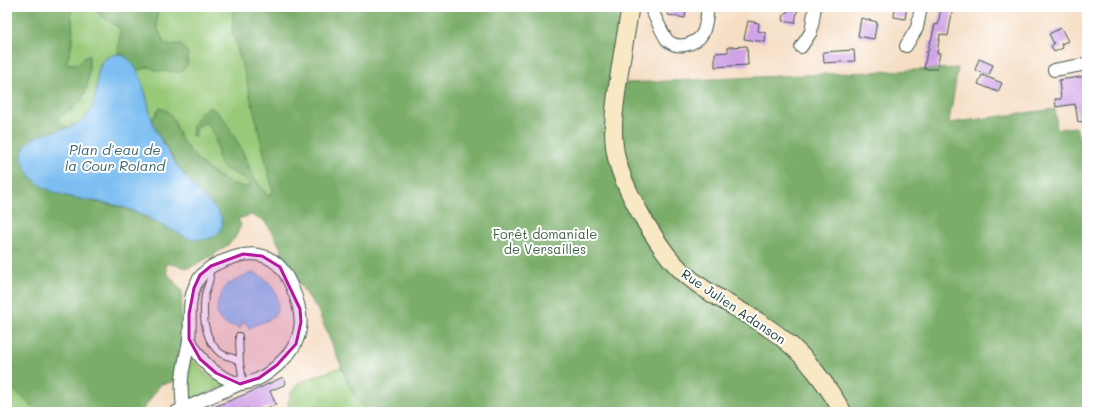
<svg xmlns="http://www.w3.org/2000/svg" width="1094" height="419" font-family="Mali,sans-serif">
<rect width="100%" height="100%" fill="#fff"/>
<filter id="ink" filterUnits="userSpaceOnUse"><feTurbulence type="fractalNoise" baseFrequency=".025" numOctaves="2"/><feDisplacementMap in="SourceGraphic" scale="8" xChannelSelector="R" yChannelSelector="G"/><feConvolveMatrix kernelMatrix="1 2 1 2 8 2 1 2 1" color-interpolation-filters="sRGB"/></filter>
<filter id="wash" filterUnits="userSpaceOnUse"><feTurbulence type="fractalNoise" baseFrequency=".012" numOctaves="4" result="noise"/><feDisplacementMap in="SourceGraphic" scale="16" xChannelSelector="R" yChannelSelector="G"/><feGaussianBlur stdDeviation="0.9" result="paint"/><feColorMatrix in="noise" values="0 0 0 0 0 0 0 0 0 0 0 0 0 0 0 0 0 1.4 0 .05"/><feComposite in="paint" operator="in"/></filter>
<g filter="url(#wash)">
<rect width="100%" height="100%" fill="#f6dec5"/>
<g fill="#98c979" stroke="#5c8356">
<path d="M70 7H90L121 29 118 54C89 58 101 84 95 104 90 116 79 124 68 128L57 119C66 111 82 102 86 90 89 84 89 63 89 55L76 64 65 63C74 44 74 27 70 7Z"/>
<path d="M161 7H234L232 30 247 82 273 191 269 197 253 176 243 152 219 114 192 126 195 133 197 126 205 123 211 129 215 135 217 149 228 170 246 178 250 184 249 187C225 187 197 162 184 143 179 136 178 130 175 123 172 117 164 112 159 108L152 121 146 94 136 70 150 67 158 71 180 44 165 45C159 32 152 20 161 7Z"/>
<polygon points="191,358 207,375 225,384 224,386 188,401 186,399 184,385"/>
<polygon points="341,367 351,389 366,412 286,412 291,393 298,383"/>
<polygon points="7,383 38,412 7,412"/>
</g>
<g fill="#7aad69" stroke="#4c754e">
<path d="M7 7H70C74 27 74 44 66 63L76 64 89 55C88 71 90 92 78 104 72 110 64 113 57 119L68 128 56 131 31 177 45 188 69 197 123 207 174 231 205 239 213 237 218 234 203 197 195 189 176 163 156 131 152 121 159 108C161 109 166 110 167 111 176 118 177 135 184 144 199 163 224 187 249 187L250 184C242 174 227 174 220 163 218 160 218 156 218 154 215 138 217 134 205 123L197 126 194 137 192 135C192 123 198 114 208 107 221 109 238 142 243 154 247 161 249 170 254 177 258 184 264 191 269 197L273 191 247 82 232 30 234 7H623L609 81 625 83 958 68 949 123 1055 109 1057 129 1076 127 1087 171V412H366L351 389 317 309 284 262 281 249 272 231 263 220 251 215 238 219 241 225C239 229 237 235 234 239 225 250 202 261 189 268L166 263 167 273 182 291 180 341 173 382 161 384 144 408 143 412H38L7 383Z"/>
<path d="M90 7H161C152 20 159 32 165 45L180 44 188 53 187 66 181 72 158 71 150 67 136 70 124 55 118 54 120 29Z"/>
</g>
<g fill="#7cbef1" stroke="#4e7e92">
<path d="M118 54C146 60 146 113 157 133 169 155 185 179 203 197 209 203 220 211 222 220 223 224 222 228 220 231 212 242 197 240 186 237 166 227 145 214 123 207 91 197 40 202 24 165 21 158 22 149 28 143 39 130 68 133 83 120 108 99 84 59 118 54Z"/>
<path d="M252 273C269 275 286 300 274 316 268 323 256 322 250 329L245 322H243L240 329 239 327C208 326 215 300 228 283L232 284V282L243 276Z"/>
</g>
<g id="blocks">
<g fill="#d0a2e6">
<polygon points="669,7 681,7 681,9 686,10 685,18 668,15"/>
<polygon points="788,7 798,7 795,23 783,21 784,13 787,13"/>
<polygon points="895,7 907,7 905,19 894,17"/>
<polygon points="941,7 953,7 948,36 940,34 937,53 940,53 937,69 924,69 927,51 928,52 930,41 931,41 935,24 938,25"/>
<polygon points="861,18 877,22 874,39 858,36"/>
<polygon points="748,21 759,23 758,31 766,33 765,42 744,39"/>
<polygon points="1061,28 1068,41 1061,44 1063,48 1054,52 1051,46 1054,44 1049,34"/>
<polygon points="747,46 748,65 715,67 715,53 728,52 728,47"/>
<polygon points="854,50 855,61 824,63 823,52"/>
<polygon points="979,59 993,65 989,75 975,70"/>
<polygon points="982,75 1002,83 998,92 978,84"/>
<polygon points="1087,76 1087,121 1078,122 1075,104 1056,107 1055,99 1061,99 1059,80"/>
<polygon points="283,377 286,384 270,391 276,405 260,410 260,412 249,412 248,408 234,412 202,412 253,391"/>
</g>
</g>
</g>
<g filter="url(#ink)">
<use href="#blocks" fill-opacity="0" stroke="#3f554a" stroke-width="1"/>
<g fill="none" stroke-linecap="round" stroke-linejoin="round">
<g stroke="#3f554a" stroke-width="8">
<g id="service">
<path d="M208 268C213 278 207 285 205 295 203 310 203 326 210 340 213 345 216 351 222 354 229 358 235 356 240 363L242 375 240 384"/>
<polyline points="239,336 240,363"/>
</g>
</g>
<g stroke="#3f554a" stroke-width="14">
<g id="minor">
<path d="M650 7C655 16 662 33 667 40 672 45 679 46 685 45 707 40 705 26 708 7"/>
<polyline points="906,46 917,28 921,7"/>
<polyline points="801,47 811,32 815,7"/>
<polyline points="1054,70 1087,64"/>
<path d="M189 339C202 363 214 376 240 384"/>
<path d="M176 412 240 384C258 383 274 370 286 357 306 335 303 312 292 287 287 276 282 266 272 260 258 251 241 254 226 260 211 265 201 272 195 286 187 303 191 322 189 340 187 353 183 366 182 379 181 389 182 399 183 409"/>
</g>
</g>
<g stroke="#3f554a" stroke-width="19">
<path id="secondary" d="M630 7C627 30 622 53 619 76 615 104 610 132 617 160 623 183 635 205 647 225 665 254 677 271 706 290 730 306 759 319 782 338 808 358 826 384 843 412"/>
</g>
<use href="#service" stroke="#fff" stroke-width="6"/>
<use href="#minor" stroke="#fff" stroke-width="12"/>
<use href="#secondary" stroke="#f8e8c3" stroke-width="17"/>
</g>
</g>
<path fill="#b5179e" fill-opacity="0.2" stroke="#b5179e" stroke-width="3" stroke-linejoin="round" d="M243 254 262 256 280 267 300 309 301 322 296 344 277 365 259 378 240 384 216 373 200 359 189 339V314L194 288 200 275 211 266Z"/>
<g text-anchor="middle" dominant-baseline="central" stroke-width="4" stroke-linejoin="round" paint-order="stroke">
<g font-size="13" fill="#3d6045" stroke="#fff">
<text x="545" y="233">Forêt domaniale<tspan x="545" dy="15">de Versailles</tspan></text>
</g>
<g font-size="13" fill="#1f3d34" stroke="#fff">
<text transform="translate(734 306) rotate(34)">Rue Julien Adanson</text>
</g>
<g font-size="14" font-style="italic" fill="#3b646d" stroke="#fff">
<text x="115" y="149">Plan d'eau de<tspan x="115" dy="16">la Cour Roland</tspan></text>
</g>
</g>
<rect width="1094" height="419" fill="none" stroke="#fff" stroke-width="24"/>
</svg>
